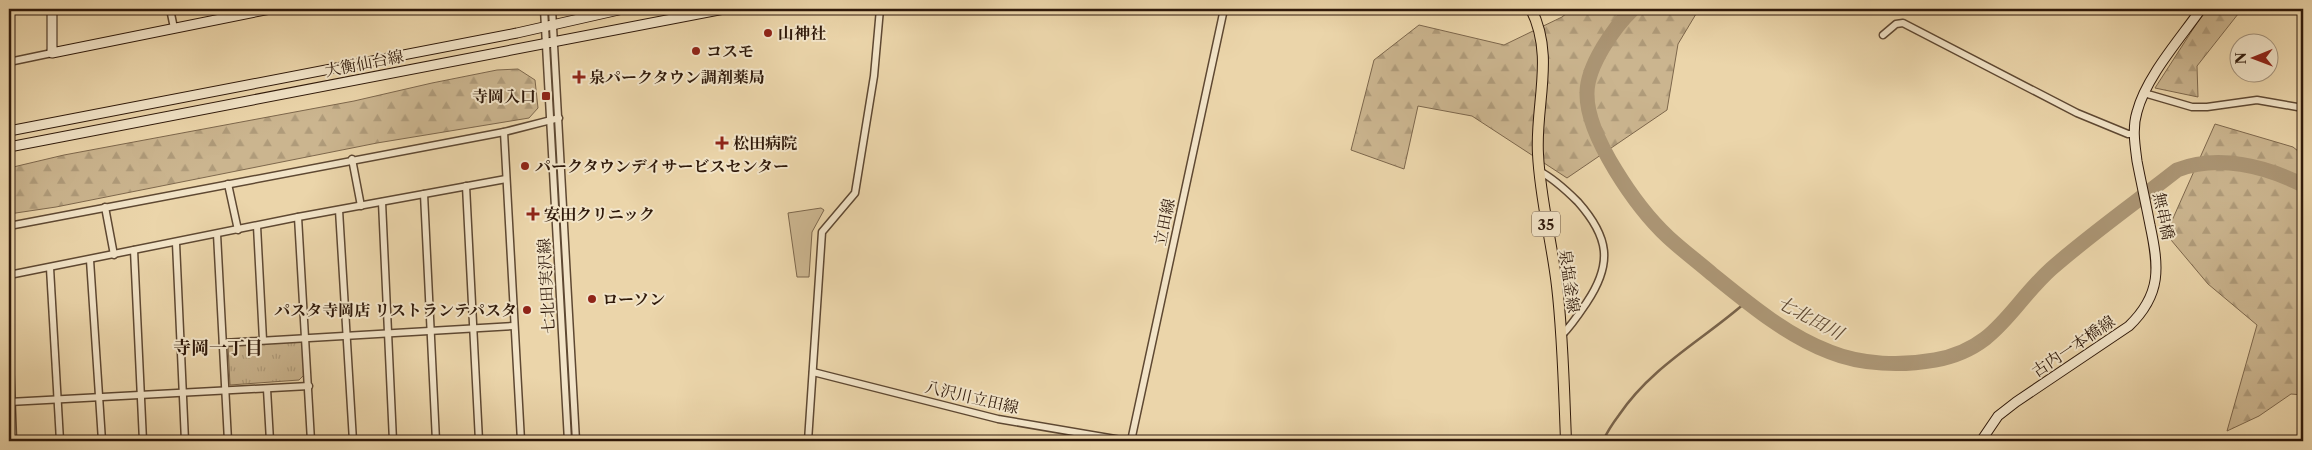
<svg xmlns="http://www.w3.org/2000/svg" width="2312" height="450" font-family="'Libre Caslon Text','Noto Serif JP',serif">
<defs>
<pattern id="forest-firs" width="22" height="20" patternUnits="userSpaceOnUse" patternTransform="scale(1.25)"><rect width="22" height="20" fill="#cbb58f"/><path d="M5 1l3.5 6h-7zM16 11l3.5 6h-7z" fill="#af9b7a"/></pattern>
<pattern id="park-tufts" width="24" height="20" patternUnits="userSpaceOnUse" patternTransform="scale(1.25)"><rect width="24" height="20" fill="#cbb58f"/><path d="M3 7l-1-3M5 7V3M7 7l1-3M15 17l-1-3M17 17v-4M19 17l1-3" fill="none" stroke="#af9b7a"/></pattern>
</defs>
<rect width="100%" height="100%" fill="#ebd5aa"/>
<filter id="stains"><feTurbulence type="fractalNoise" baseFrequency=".004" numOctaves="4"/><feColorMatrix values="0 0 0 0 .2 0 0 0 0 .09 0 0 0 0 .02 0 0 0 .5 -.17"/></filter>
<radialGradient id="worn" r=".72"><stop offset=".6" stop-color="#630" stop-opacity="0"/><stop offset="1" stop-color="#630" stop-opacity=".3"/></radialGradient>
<polygon fill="#cbb58f" stroke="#7d674c" points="821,208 824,210 812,232 809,277 797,277 788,213"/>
<g fill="url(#forest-firs)" stroke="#7d674c">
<polygon points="1572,9 1699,9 1678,44 1667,110 1567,178 1472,116 1418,106 1404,169 1351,150 1374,60 1419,25 1504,45 1562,17"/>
<polygon points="2206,9 2242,9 2197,66 2198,97 2155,88"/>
<polygon points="518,69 535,80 538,108 529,118 377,143 56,207 9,214 9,168 64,155 354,101 432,83 497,70"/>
<polygon points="2215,124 2293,147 2303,155 2303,395 2291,394 2259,416 2227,431 2257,325 2208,284 2166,234"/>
</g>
<polygon fill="url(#park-tufts)" stroke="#7d674c" points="302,341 305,374 299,380 230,385 228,346"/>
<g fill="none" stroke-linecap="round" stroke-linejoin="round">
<path stroke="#79634a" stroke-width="2.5" d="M1603 441C1607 432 1613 423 1619 415 1652 366 1703 340 1746 302"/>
<path stroke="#ab9574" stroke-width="15" d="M1633 9C1614 27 1587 66 1587 93 1586 136 1637 208 1668 237 1682 250 1698 262 1712 274 1749 304 1786 335 1830 352 1862 365 1902 366 1935 360 1997 349 2010 306 2051 269 2091 234 2135 203 2177 170 2218 154 2265 166 2303 185"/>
<g stroke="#5e4832" stroke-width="9">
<g id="street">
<polyline points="87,9 94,9"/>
<polyline points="170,9 174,28"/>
<polyline points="544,9 568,441"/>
<polyline points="552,9 576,441"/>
<polyline points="1883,35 1896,24 1903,23 2077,113 2128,134 2134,134"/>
<polyline points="9,62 52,53"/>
<polyline points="2144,93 2192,107 2207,107 2257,100 2303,108"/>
<polyline points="504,132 521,441"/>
<polyline points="352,159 361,206"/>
<path d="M1539 171C1553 178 1567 191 1578 202 1609 237 1613 263 1587 302 1579 314 1572 325 1561 336"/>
<polyline points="228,184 238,230"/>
<polyline points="466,186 479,441"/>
<polyline points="424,194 436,441"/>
<polyline points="382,202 393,441"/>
<polyline points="105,207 114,255"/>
<polyline points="339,210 353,441"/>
<polyline points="298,217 311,441"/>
<polyline points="9,226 504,132 559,118"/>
<polyline points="257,226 263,340"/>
<polyline points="217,234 228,441"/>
<polyline points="176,243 185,441"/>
<polyline points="134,250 143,441"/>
<polyline points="90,260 102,441"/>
<polyline points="50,268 60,441"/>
<polyline points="9,275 298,217 506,179"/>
<polyline points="9,334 13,441"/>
<polyline points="223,343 514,326"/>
<polyline points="813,372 998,419 1127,441"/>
<polyline points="267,389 270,441"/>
<polyline points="9,402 309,386"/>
<polyline points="808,441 822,232 855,193 874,76 880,9"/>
<polyline points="1131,441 1224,9"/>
</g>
</g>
<g stroke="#2f190a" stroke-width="11">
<g id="secondary">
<polyline points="52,9 52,53 270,9"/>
<polyline points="9,131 517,33 623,9"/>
<polyline points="9,147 724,9"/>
<path d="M1981 441 1998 416 2016 402 2129 326C2162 294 2159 267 2150 225 2146 204 2141 182 2137 161 2135 145 2132 128 2137 112 2146 77 2180 39 2201 9"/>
</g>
</g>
<g stroke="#2f190a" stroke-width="12">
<path id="primary" d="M1531 9C1555 56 1535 105 1538 154 1540 199 1552 242 1557 286 1563 337 1564 390 1566 441"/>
</g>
<use href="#street" stroke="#f2e4c8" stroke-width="6"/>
<use href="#secondary" stroke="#f2e4c8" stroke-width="9"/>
<use href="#primary" stroke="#ebd5aa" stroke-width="10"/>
</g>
<g fill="#8f2418" stroke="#f2e4c8" stroke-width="2">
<circle cx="768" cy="33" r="5"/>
<circle cx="696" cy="51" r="5"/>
<path d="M576.5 69.5h5v5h5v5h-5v5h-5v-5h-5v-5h5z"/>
<rect x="541" y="91" width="10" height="10" rx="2.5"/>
<path d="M719.5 135.5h5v5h5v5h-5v5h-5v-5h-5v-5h5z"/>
<circle cx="525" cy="166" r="5"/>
<path d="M530.5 206.5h5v5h5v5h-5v5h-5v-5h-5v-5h5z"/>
<circle cx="592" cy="299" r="5"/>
<circle cx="527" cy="310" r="5"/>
</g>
<g text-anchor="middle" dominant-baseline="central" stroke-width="4" stroke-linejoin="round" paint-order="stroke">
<rect fill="#f2e4c8" stroke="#6a5643" stroke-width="1" x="1532" y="211.5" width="28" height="25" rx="4"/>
<g font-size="15" font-weight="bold" fill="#2f190a">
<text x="1546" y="224">35</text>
</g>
<g font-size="16" font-weight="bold" fill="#2f190a" stroke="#f2e4c8" text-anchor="start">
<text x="778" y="33">山神社</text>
<text x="706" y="51">コスモ</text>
<text x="589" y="77">泉パークタウン調剤薬局</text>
<text x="536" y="96" text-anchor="end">寺岡入口</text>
<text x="733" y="143">松田病院</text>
<text x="535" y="166">パークタウンデイサービスセンター</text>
<text x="544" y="214">安田クリニック</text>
<text x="602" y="299">ローソン</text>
<text x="517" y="310" text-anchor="end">パスタ寺岡店 リストランテパスタ</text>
</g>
<g font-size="16" fill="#2f190a" stroke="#f2e4c8">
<text transform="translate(364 63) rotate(-11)">大衡仙台線</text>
<text transform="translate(2164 216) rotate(78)">無串橋</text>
<text transform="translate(1164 222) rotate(-78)">立田線</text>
<text transform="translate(1570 281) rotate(82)">泉塩釜線</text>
<text transform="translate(546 286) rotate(-93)">七北田実沢線</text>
<text transform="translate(2073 346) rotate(-34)">古内一本橋線</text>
<text transform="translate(972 397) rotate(13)">八沢川立田線</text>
</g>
<g font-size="18" font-style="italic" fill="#614b34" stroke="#f2e4c8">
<text transform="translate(1810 318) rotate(28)">七北田川</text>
</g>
<g font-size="18" font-weight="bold" fill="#2f190a" stroke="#f2e4c8">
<text x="218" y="348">寺岡一丁目</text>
</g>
</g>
<rect width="2312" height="450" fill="none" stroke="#ebd5aa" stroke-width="30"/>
<rect x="10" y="10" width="2292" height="430" fill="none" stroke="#2f190a" stroke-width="2.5"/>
<rect x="15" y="15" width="2282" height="420" fill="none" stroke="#2f190a"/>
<g transform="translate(2254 58) rotate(269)"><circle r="24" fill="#f2e4c8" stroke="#a4937c"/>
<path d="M0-4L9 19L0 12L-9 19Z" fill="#8f2418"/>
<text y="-8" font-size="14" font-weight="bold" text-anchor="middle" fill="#2f190a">N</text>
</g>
<rect width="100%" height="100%" filter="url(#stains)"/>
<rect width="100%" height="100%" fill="url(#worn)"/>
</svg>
